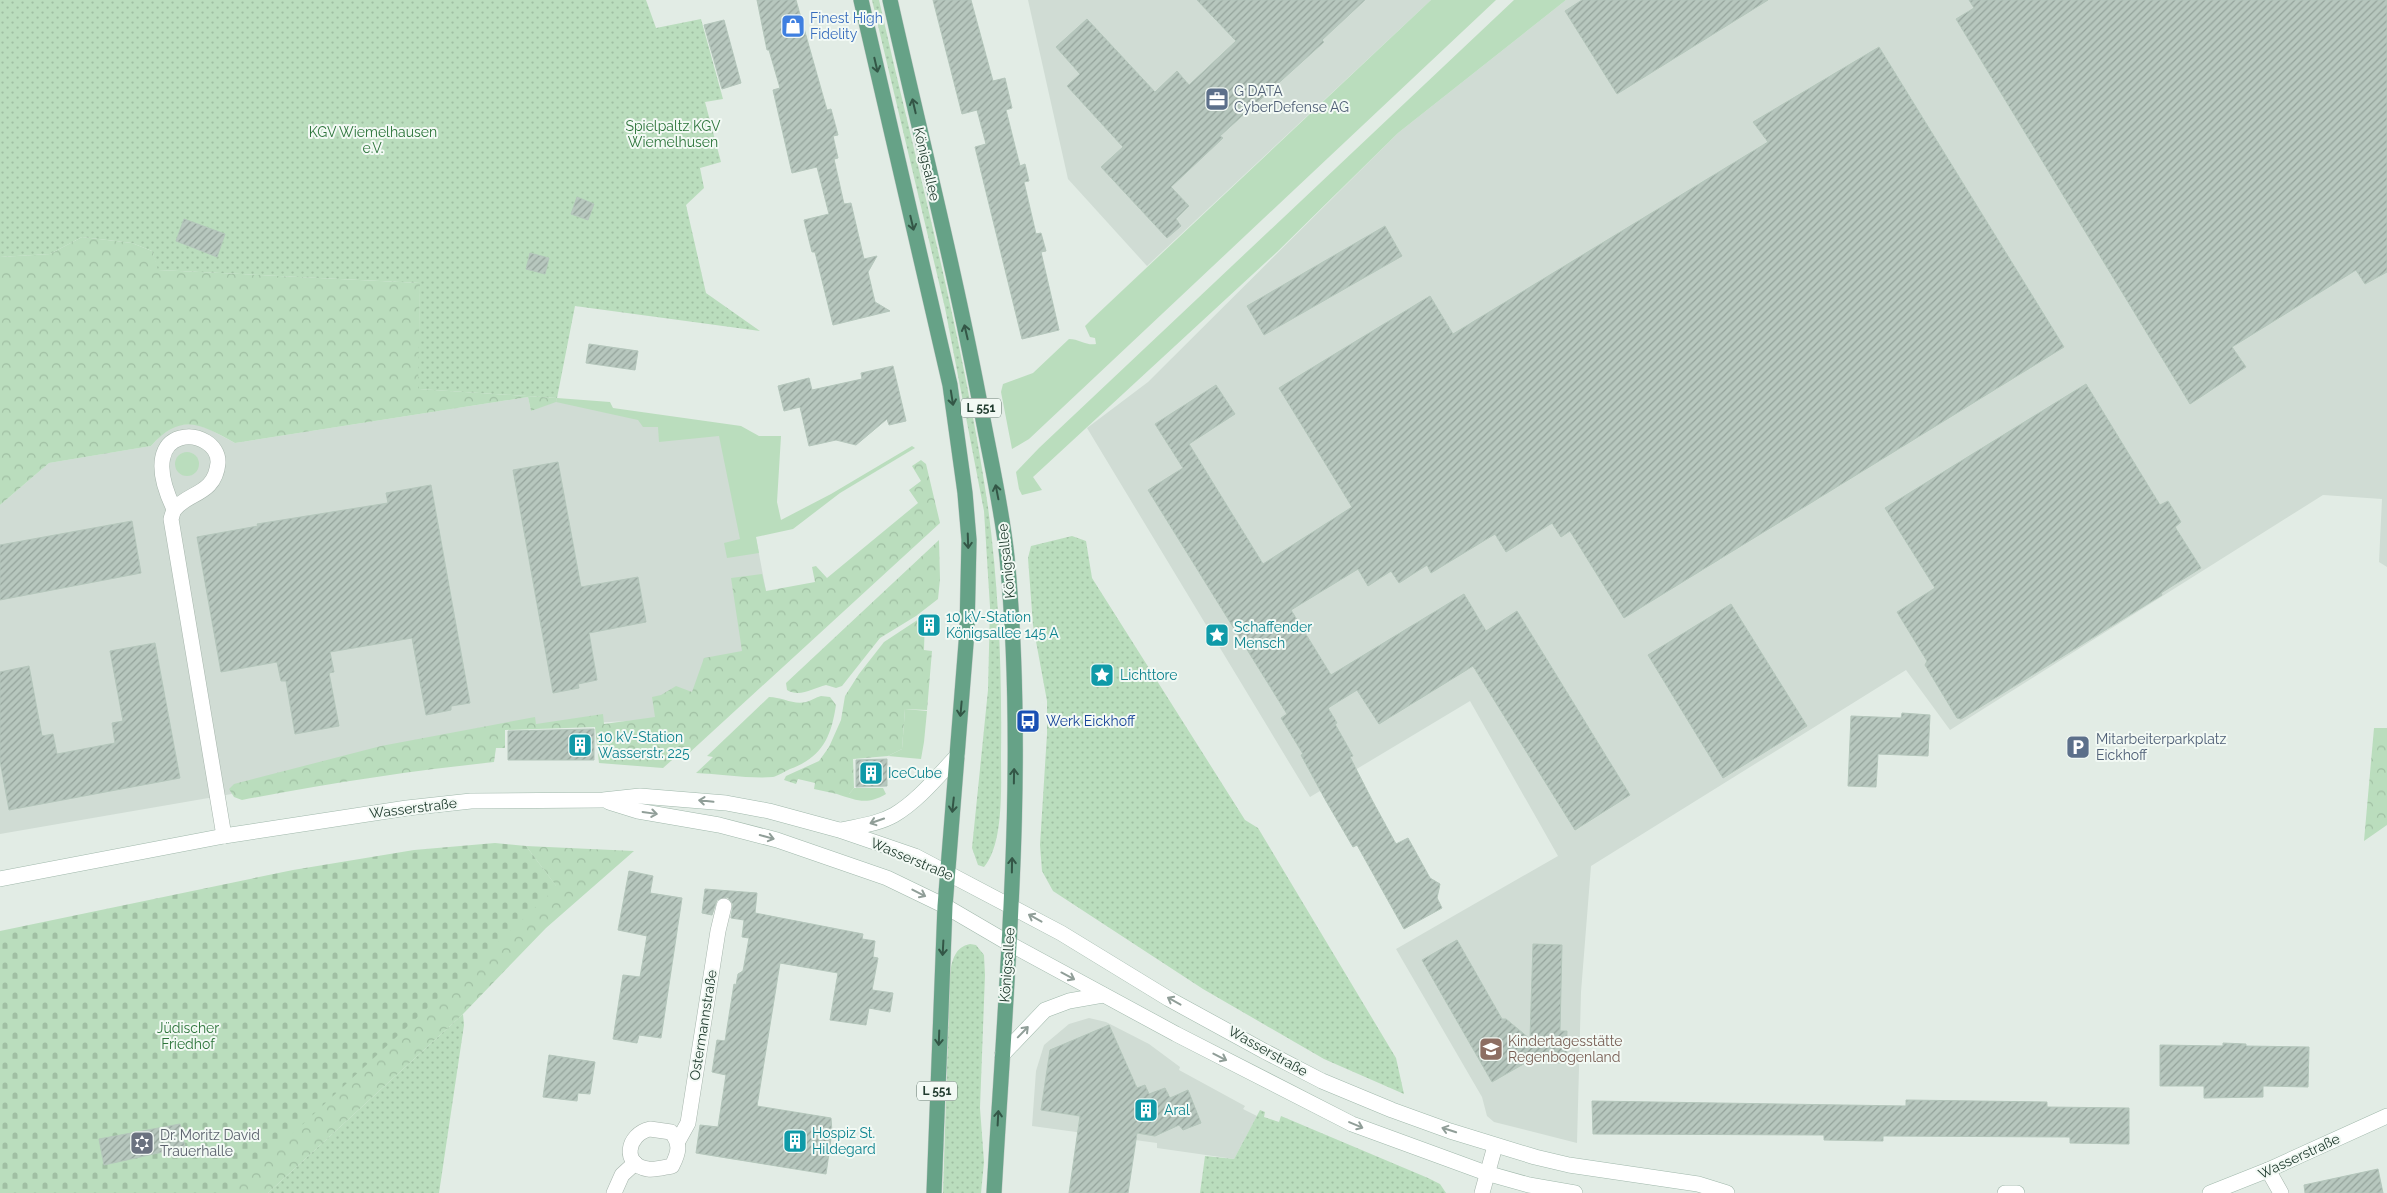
<svg xmlns="http://www.w3.org/2000/svg" width="2387" height="1193" font-family="Raleway,sans-serif">
<defs>
<pattern id="forest-crowns" width="20" height="18" patternUnits="userSpaceOnUse" patternTransform="scale(1.25)"><rect width="20" height="18" fill="#baddbd"/><path d="M2 6a3 3 0 1 1 6 0M12 15a3 3 0 1 1 6 0" fill="none" stroke="#a0bfa3"/></pattern>
<pattern id="cemetery-stones" width="16" height="16" patternUnits="userSpaceOnUse" patternTransform="scale(1.25)"><rect width="16" height="16" fill="#baddbd"/><path d="M2 7V4a2 2 0 0 1 4 0v3zM10 15v-3a2 2 0 0 1 4 0v3z" fill="#a0bfa3"/></pattern>
<pattern id="park-dots" width="8" height="8" patternUnits="userSpaceOnUse" patternTransform="scale(1.25)"><rect width="8" height="8" fill="#baddbd"/><path d="M2 2h.1M6 6h.1" fill="none" stroke="#a0bfa3" stroke-width="1.8" stroke-linecap="round"/></pattern>
<pattern id="building-hatch" width="6" height="6" patternUnits="userSpaceOnUse" patternTransform="scale(1.25)"><rect width="6" height="6" fill="#b7c7be"/><path d="M-1 1l2-2M0 6l6-6M5 7l2-2" fill="none" stroke="#94a39b"/></pattern>
</defs>
<rect width="100%" height="100%" fill="#e2ece5"/>
<g fill="#d0dcd4">
<polygon points="1028,0 1431,0 1147,266 1068,179"/>
<polygon points="1566,0 2387,0 2387,567 2379,562 2382,499 2323,495 1950,730 1906,670 1591,866 1581,992 1577,1143 1494,1122 1487,1116 1482,1097 1396,949 1558,856 1470,701 1310,797 1087,428 1148,382 1398,133"/>
<polygon points="528,397 531,411 557,399 611,410 741,429 756,538 766,591 765,647 697,717 503,728 249,791 0,834 0,505 49,463 151,446 162,434 178,425 194,424 209,429 235,443"/>
<polygon points="1089,1018 1106,1022 1149,1044 1180,1067 1179,1070 1245,1106 1243,1109 1257,1116 1234,1159 1157,1148 1157,1143 1032,1126 1036,1071 1044,1045 1069,1024"/>
</g>
<g fill="#baddbd">
<path d="M1431 0H1496L1029 439 1012 449 1001 392 1003 384 1033 373 1069 339C1079 339 1087 346 1096 344L1095 338 1090 337 1085 326 1091 320Z"/>
<polygon points="1514,0 1566,0 1398,133 1277,252 1033,477 1042,490 1022,495 1019,489 1016,472 1039,448"/>
<polygon points="557,398 610,402 613,408 741,426 759,436 781,436 777,502 781,520 831,494 912,446 915,448 840,493 793,529 756,537 759,553 727,558 724,543 740,539 719,436 659,442 658,427 643,427 638,420 556,402"/>
<circle cx="187" cy="464" r="12"/>
<polygon points="905,709 927,711 924,742 921,759 888,756 902,749"/>
<path d="M854 788H883L886 794C867 805 858 801 837 794H849Z"/>
</g>
<g fill="url(#forest-crowns)">
<path d="M82 237 132 243 152 251 159 270 420 283 419 389 557 398 556 402 531 411 528 397 235 443C201 424 181 412 151 446L49 463 0 505V257L50 254Z"/>
<path d="M921 460 926 464 940 523 688 754 681 752 663 768 599 763 595 727 505 730V748H496L494 762C409 771 325 784 242 800L234 797 229 789 234 784 381 746 535 717 536 724 603 714 604 724 655 717 652 697 661 695 676 686 692 692 704 658 742 651 731 578 762 574 766 591 815 582 812 567 816 566 827 578 918 503 909 490 921 481 912 466Z"/>
<path d="M939 540 940 579 938 599 916 616 880 638 842 686 836 688 826 685C813 688 800 698 787 690L786 683Z"/>
<polygon points="925,615 924,650 932,651 927,710 905,709 902,749 888,756 853,759 854,788 849,794 837,794 814,789 815,783 798,779 796,784 784,780 786,776 819,761 829,747 841,720 845,696 859,674 884,642"/>
<path d="M821 696 830 697 836 705C831 738 822 757 790 769 785 771 778 776 773 777 752 779 719 774 696 773L713 757 707 756 769 697C782 697 793 705 806 702 811 701 816 697 821 696Z"/>
<polygon points="2374,728 2387,728 2387,825 2364,841"/>
<polygon points="526,846 634,851 546,928 463,1014 268,1193 205,1193 556,886"/>
</g>
<polygon fill="url(#cemetery-stones)" points="495,843 526,846 557,887 303,1124 224,1193 0,1193 0,931 293,870 414,850"/>
<g fill="url(#park-dots)">
<polygon points="0,0 646,0 656,28 701,19 723,99 705,102 721,162 700,168 704,188 686,205 706,293 760,331 575,306 557,398 418,389 420,283 158,270 152,251 132,243 82,237 50,254 0,257"/>
<path d="M872 0H879C917 168 963 336 988 507 999 590 1002 672 1001 755 1001 786 1004 844 984 867L978 865 972 848 988 690 990 607 984 511 945 308Z"/>
<polygon points="1072,536 1086,541 1092,578 1245,820 1258,828 1396,1058 1404,1094 1324,1059 1203,989 1053,891 1042,871 1040,845 1047,734 1047,701 1033,625 1028,558 1031,546"/>
<path d="M970 944 976 945 984 955 985 975 980 1108 984 1162 981 1193H943L950 974C952 960 955 947 970 944Z"/>
<polygon points="463,1014 464,1025 439,1193 268,1193"/>
<polygon points="1260,1110 1265,1112 1264,1117 1279,1122 1281,1116 1428,1178 1440,1184 1446,1193 1200,1193 1205,1156 1234,1159"/>
</g>
<g fill="url(#building-hatch)" stroke="#b4c6bb">
<polygon points="757,0 796,0 827,110 831,109 838,135 833,136 838,158 834,159 844,204 851,203 864,259 877,256 868,272 875,302 890,311 833,325 815,252 812,252 804,220 829,214 817,167 792,173 773,90 780,88 769,50 767,50"/>
<polygon points="933,0 971,0 993,81 1005,78 1012,108 1006,110 1020,166 1025,164 1029,181 1024,182 1036,234 1041,233 1046,251 1041,252 1059,330 1022,339 975,147 986,144 977,110 962,114"/>
<polygon points="1197,0 1365,0 1322,40 1324,42 1220,136 1223,138 1171,187 1189,206 1176,219 1181,226 1167,238 1101,167 1123,147 1067,86 1080,74 1056,47 1087,19 1155,92 1177,71 1189,85 1236,41"/>
<polygon points="1582,0 1768,0 1617,94 1565,11"/>
<polygon points="1969,0 2387,0 2387,272 2365,284 2356,270 2232,347 2246,367 2190,404 1956,19 1974,8"/>
<polygon points="724,20 741,83 722,89 704,25"/>
<polygon points="1879,47 2064,347 1624,618 1570,531 1561,537 1552,523 1506,552 1495,534 1431,573 1427,565 1399,583 1391,571 1368,586 1358,569 1291,610 1331,675 1464,594 1486,631 1517,611 1630,795 1575,830 1473,666 1379,724 1357,690 1328,708 1337,723 1335,724 1353,756 1350,757 1372,800 1396,844 1408,838 1430,878 1440,884 1437,898 1442,908 1404,929 1357,845 1353,847 1326,801 1301,755 1303,754 1281,718 1287,714 1148,490 1183,468 1155,424 1216,385 1235,414 1189,444 1263,564 1352,507 1279,388 1430,296 1453,334 1768,142 1753,122"/>
<polygon points="577,197 594,204 588,220 571,214"/>
<polygon points="184,219 225,234 217,257 176,241"/>
<polygon points="1385,226 1402,256 1264,335 1247,306"/>
<polygon points="530,253 549,258 545,274 526,269"/>
<polygon points="589,344 638,351 635,370 586,363"/>
<polygon points="893,366 906,421 889,425 887,419 856,445 836,440 809,446 800,407 784,411 778,386 809,378 812,390 862,379 861,373"/>
<polygon points="2086,384 2160,505 2168,501 2181,522 2175,527 2201,568 2161,593 2162,595 1961,719 1957,718 1925,665 1927,661 1897,612 1935,588 1885,508"/>
<polygon points="558,462 581,587 638,577 646,622 589,633 597,680 578,684 579,688 553,693 513,470"/>
<polygon points="431,485 470,703 451,706 451,710 426,715 412,638 330,652 334,672 329,673 339,726 295,734 286,681 281,681 277,662 221,672 197,537 258,526 257,524 388,503 386,493"/>
<polygon points="132,521 141,573 0,600 0,545"/>
<polygon points="1731,604 1807,726 1723,778 1648,655"/>
<polygon points="155,643 180,778 9,810 0,761 0,672 29,666 42,736 53,734 57,754 115,743 112,723 123,721 110,651"/>
<polygon points="1902,713 1930,715 1928,756 1878,754 1876,787 1848,786 1851,716 1901,718"/>
<polygon points="594,729 594,760 508,760 508,731"/>
<polygon points="887,759 887,786 856,787 856,760"/>
<polygon points="629,871 653,876 650,893 682,898 661,1038 639,1035 637,1043 613,1039 623,975 640,977 647,936 618,930"/>
<polygon points="705,889 757,893 755,913 863,934 862,939 875,941 873,957 878,958 872,990 893,993 890,1012 869,1008 866,1025 830,1020 838,973 780,963 757,1106 831,1118 832,1132 826,1174 696,1153 700,1125 718,1127 726,1075 712,1072 717,1040 725,1041 734,984 736,985 738,974 743,971 749,938 742,937 744,920 731,918 733,904 727,897 717,900 712,915 702,913"/>
<polygon points="1457,940 1502,1019 1506,1019 1530,1039 1533,944 1562,945 1560,1031 1567,1031 1566,1063 1527,1062 1492,1082 1422,960"/>
<polygon points="1109,1025 1137,1088 1145,1085 1149,1094 1165,1088 1170,1098 1188,1090 1201,1123 1183,1130 1179,1125 1155,1136 1137,1133 1128,1193 1069,1193 1080,1116 1041,1110 1050,1050"/>
<polygon points="2223,1043 2246,1044 2246,1046 2309,1047 2308,1087 2263,1086 2263,1097 2204,1098 2204,1086 2160,1086 2160,1045 2223,1046"/>
<polygon points="549,1055 595,1062 590,1094 578,1093 577,1101 543,1097"/>
<polygon points="1906,1100 2047,1102 2047,1107 2129,1108 2129,1144 2070,1143 2070,1137 1883,1136 1883,1141 1824,1140 1824,1135 1593,1134 1592,1101 1906,1106"/>
<polygon points="180,1124 185,1147 104,1165 99,1139"/>
<polygon points="2378,1169 2383,1193 2305,1193 2304,1185"/>
</g>
<g fill="none" stroke-linecap="round" stroke-linejoin="round">
<g stroke="#a5b4ab" stroke-width="16">
<g id="minor">
<path d="M174 509C130 418 220 426 218 463 215 495 188 492 175 509 173 511 172 516 171 519L224 836"/>
<path d="M650 1129 671 1132C681 1144 679 1152 672 1166 665 1167 656 1170 648 1169 621 1165 627 1134 650 1129Z"/>
<polyline points="678,1141 688,1123 718,931 724,906"/>
<polyline points="2268,1170 2281,1193"/>
<polyline points="614,1193 622,1175 635,1163"/>
<polyline points="1482,1193 1495,1146"/>
</g>
</g>
<g stroke="#a0b8ab" stroke-width="16">
<g id="secondary">
<polyline points="609,802 638,811 719,825 777,840 887,878 945,906 1010,944 1176,1034 1352,1124 1486,1173 1529,1185 1575,1193"/>
<path d="M841 830C859 826 878 824 894 815 918 801 938 776 957 756"/>
<polyline points="0,879 224,836 407,808 471,801 603,800 640,796 726,803 769,811 839,830 915,856 1061,933 1169,999 1264,1051 1322,1081 1392,1110 1450,1131 1535,1157 1569,1165 1698,1184 1727,1193"/>
<polyline points="1002,1055 1045,1010 1069,1001 1103,995"/>
<polyline points="2005,1193 2017,1193"/>
<polyline points="2210,1193 2268,1170 2387,1116"/>
</g>
</g>
<g stroke="#c1c9c5" stroke-width="16">
<g id="primary">
<polyline points="861,0 950,385 965,493 969,540 967,631 945,906 934,1193"/>
<path d="M890 0C921 138 956 275 982 414 991 462 1002 509 1007 557 1027 769 1006 982 994 1193"/>
</g>
</g>
<use href="#minor" stroke="#fff" stroke-width="15"/>
<use href="#secondary" stroke="#fff" stroke-width="15"/>
<use href="#primary" stroke="#66a287" stroke-width="15"/>
</g>
<defs><path id="oneway-shaft" d="M-6 0H5M1.5-3L5.5 0L1.5 3" fill="none" stroke-width="1.6" stroke-linecap="round" stroke-linejoin="round" transform="scale(1.25)"/></defs>
<g stroke="#335646">
<use href="#oneway-shaft" transform="translate(876 65) rotate(77)"/>
<use href="#oneway-shaft" transform="translate(914 106) rotate(-103)"/>
<use href="#oneway-shaft" transform="translate(912 223) rotate(77)"/>
<use href="#oneway-shaft" transform="translate(966 332) rotate(-103)"/>
<use href="#oneway-shaft" transform="translate(952 398) rotate(81)"/>
<use href="#oneway-shaft" transform="translate(997 492) rotate(-101)"/>
<use href="#oneway-shaft" transform="translate(968 541) rotate(88)"/>
<use href="#oneway-shaft" transform="translate(961 709) rotate(95)"/>
<use href="#oneway-shaft" transform="translate(1014 776) rotate(-89)"/>
<use href="#oneway-shaft" transform="translate(953 805) rotate(96)"/>
<use href="#oneway-shaft" transform="translate(1012 865) rotate(-89)"/>
<use href="#oneway-shaft" transform="translate(943 948) rotate(93)"/>
<use href="#oneway-shaft" transform="translate(939 1038) rotate(92)"/>
<use href="#oneway-shaft" transform="translate(998 1118) rotate(-87)"/>
</g>
<g stroke="#909e98">
<use href="#oneway-shaft" transform="translate(706 801) rotate(-174)"/>
<use href="#oneway-shaft" transform="translate(650 813) rotate(8)"/>
<use href="#oneway-shaft" transform="translate(877 821) rotate(161)"/>
<use href="#oneway-shaft" transform="translate(767 837) rotate(15)"/>
<use href="#oneway-shaft" transform="translate(919 893) rotate(27)"/>
<use href="#oneway-shaft" transform="translate(1035 918) rotate(-151)"/>
<use href="#oneway-shaft" transform="translate(1068 976) rotate(28)"/>
<use href="#oneway-shaft" transform="translate(1174 1001) rotate(-151)"/>
<use href="#oneway-shaft" transform="translate(1023 1032) rotate(-46)"/>
<use href="#oneway-shaft" transform="translate(1220 1057) rotate(27)"/>
<use href="#oneway-shaft" transform="translate(1356 1125) rotate(23)"/>
<use href="#oneway-shaft" transform="translate(1449 1130) rotate(-162)"/>
</g>
<defs>
<g id="shop-square" transform="scale(1.25)"><rect x="-9" y="-9" width="18" height="18" rx="4" fill="#3f7fe0" stroke="#f2f9f4"/><path d="M-5-2.5h2.3a2.7 3.5 0 0 1 5.4 0H5L5.5 6h-11ZM-1.5-2.5h3a1.5 2.3 0 0 0-3 0Z" fill="#fff"/></g>
<g id="office-square" transform="scale(1.25)"><rect x="-9" y="-9" width="18" height="18" rx="4" fill="#5c6f8a" stroke="#f2f9f4"/><path d="M-6-3h4V-5.5h4V-3h4V5H-6ZM-1-4.5V-3h2v-1.5ZM-6 0V1H6V0Z" fill="#fff"/></g>
<g id="building-square" transform="scale(1.25)"><rect x="-9" y="-9" width="18" height="18" rx="4" fill="#0f9aa8" stroke="#f2f9f4"/><path d="M-4-6H4V6H1V3H-1V6H-4ZM-2.5-4.3h1.7v1.8h-1.7ZM.8-4.3h1.7v1.8H.8ZM-2.5-1h1.7V.8h-1.7ZM.8-1h1.7V.8H.8Z" fill="#fff"/></g>
<g id="sight-square" transform="scale(1.25)"><rect x="-9" y="-9" width="18" height="18" rx="4" fill="#0f9aa8" stroke="#f2f9f4"/><path d="M0-6L1.8-2.2L6-1.7L2.9 1.2L3.7 5.4L0 3.3L-3.7 5.4L-2.9 1.2L-6-1.7L-1.8-2.2Z" fill="#fff"/></g>
<g id="bus-square" transform="scale(1.25)"><rect x="-9" y="-9" width="18" height="18" rx="4" fill="#1a4fb4" stroke="#f2f9f4"/><path d="M-5-6H5V4H4V6H2V4H-2V6H-4V4H-5ZM-3.5-4V0h7V-4ZM-3.5 1.2v1.5H-2V1.2ZM2 1.2v1.5H3.5V1.2Z" fill="#fff"/></g>
<g id="parking-square" transform="scale(1.25)"><rect x="-9" y="-9" width="18" height="18" rx="4" fill="#5c6f8a" stroke="#f2f9f4"/><path d="M-3.5-5.5H1a3.5 3.5 0 0 1 0 7H-1V5.5H-3.5ZM-1-3.4V-.6H.8a1.4 1.4 0 0 0 0-2.8Z" fill="#fff"/></g>
<g id="school-square" transform="scale(1.25)"><rect x="-9" y="-9" width="18" height="18" rx="4" fill="#8d6e63" stroke="#f2f9f4"/><path d="M0-5L7-2L0 1L-7-2ZM-4 1L0 2.5L4 1V4Q0 6-4 4Z" fill="#fff"/></g>
<g id="synagogue-square" transform="scale(1.25)"><rect x="-9" y="-9" width="18" height="18" rx="4" fill="#6b7280" stroke="#f2f9f4"/><path d="M0-6.5L5.6 3.2H-5.6ZM0 6.5L5.6-3.2H-5.6Z" fill="#fff"/></g>
</defs>
<g fill-rule="evenodd">
<use href="#shop-square" x="793" y="26"/>
<use href="#office-square" x="1217" y="99"/>
<use href="#building-square" x="929" y="625"/>
<use href="#sight-square" x="1217" y="635"/>
<use href="#sight-square" x="1102" y="675"/>
<use href="#bus-square" x="1028" y="721"/>
<use href="#building-square" x="580" y="745"/>
<use href="#parking-square" x="2078" y="747"/>
<use href="#building-square" x="871" y="773"/>
<use href="#school-square" x="1491" y="1049"/>
<use href="#building-square" x="1146" y="1110"/>
<use href="#building-square" x="795" y="1141"/>
<use href="#synagogue-square" x="142" y="1143"/>
</g>
<g text-anchor="middle" dominant-baseline="central" stroke-width="4" stroke-linejoin="round" paint-order="stroke">
<g fill="#f2f9f4" stroke="#60756b" stroke-width="1">
<rect x="961" y="398.5" width="40" height="19" rx="4"/>
<rect x="917" y="1081.5" width="40" height="19" rx="4"/>
</g>
<g font-size="12" font-weight="bold" fill="#223d30">
<text x="981" y="408">L 551</text>
<text x="937" y="1091">L 551</text>
</g>
<g font-size="14" fill="#366cbe" stroke="#f2f9f4" text-anchor="start">
<text x="810" y="18">Finest High<tspan x="810" dy="16">Fidelity</tspan></text>
</g>
<g font-size="14" fill="#4e5e75" stroke="#f2f9f4" text-anchor="start">
<text x="1234" y="91">G DATA<tspan x="1234" dy="16">CyberDefense AG</tspan></text>
<text x="2096" y="739">Mitarbeiterparkplatz<tspan x="2096" dy="16">Eickhoff</tspan></text>
</g>
<g font-size="14" fill="#2c743a" stroke="#f2f9f4">
<text x="673" y="126">Spielpaltz KGV<tspan x="673" dy="16">Wiemelhusen</tspan></text>
<text x="373" y="132">KGV Wiemelhausen<tspan x="373" dy="16">e.V.</tspan></text>
<text x="188" y="1028">Jüdischer<tspan x="188" dy="16">Friedhof</tspan></text>
</g>
<g font-size="14" fill="#223d30" stroke="#f2f9f4">
<text transform="translate(927 164) rotate(77)">Königsallee</text>
<text transform="translate(1006 561) rotate(-96)">Königsallee</text>
<text transform="translate(413 808) rotate(-7)">Wasserstraße</text>
<text transform="translate(912 859) rotate(23)">Wasserstraße</text>
<text transform="translate(1007 965) rotate(-86)">Königsallee</text>
<text transform="translate(703 1025) rotate(-81)">Ostermannstraße</text>
<text transform="translate(1268 1051) rotate(29)">Wasserstraße</text>
<text transform="translate(2299 1156) rotate(-25)">Wasserstraße</text>
</g>
<g font-size="14" fill="#0d838f" stroke="#f2f9f4" text-anchor="start">
<text x="946" y="617">10 kV-Station<tspan x="946" dy="16">Königsallee 145 A</tspan></text>
<text x="1234" y="627">Schaffender<tspan x="1234" dy="16">Mensch</tspan></text>
<text x="1120" y="675">Lichttore</text>
<text x="598" y="737">10 kV-Station<tspan x="598" dy="16">Wasserstr. 225</tspan></text>
<text x="888" y="773">IceCube</text>
<text x="1164" y="1110">Aral</text>
<text x="812" y="1133">Hospiz St.<tspan x="812" dy="16">Hildegard</tspan></text>
</g>
<g font-size="14" fill="#164399" stroke="#f2f9f4" text-anchor="start">
<text x="1046" y="721">Werk Eickhoff</text>
</g>
<g font-size="14" fill="#785e54" stroke="#f2f9f4" text-anchor="start">
<text x="1508" y="1041">Kindertagesstätte<tspan x="1508" dy="16">Regenbogenland</tspan></text>
</g>
<g font-size="14" fill="#5b616d" stroke="#f2f9f4" text-anchor="start">
<text x="160" y="1135">Dr. Moritz David<tspan x="160" dy="16">Trauerhalle</tspan></text>
</g>
</g>
</svg>
